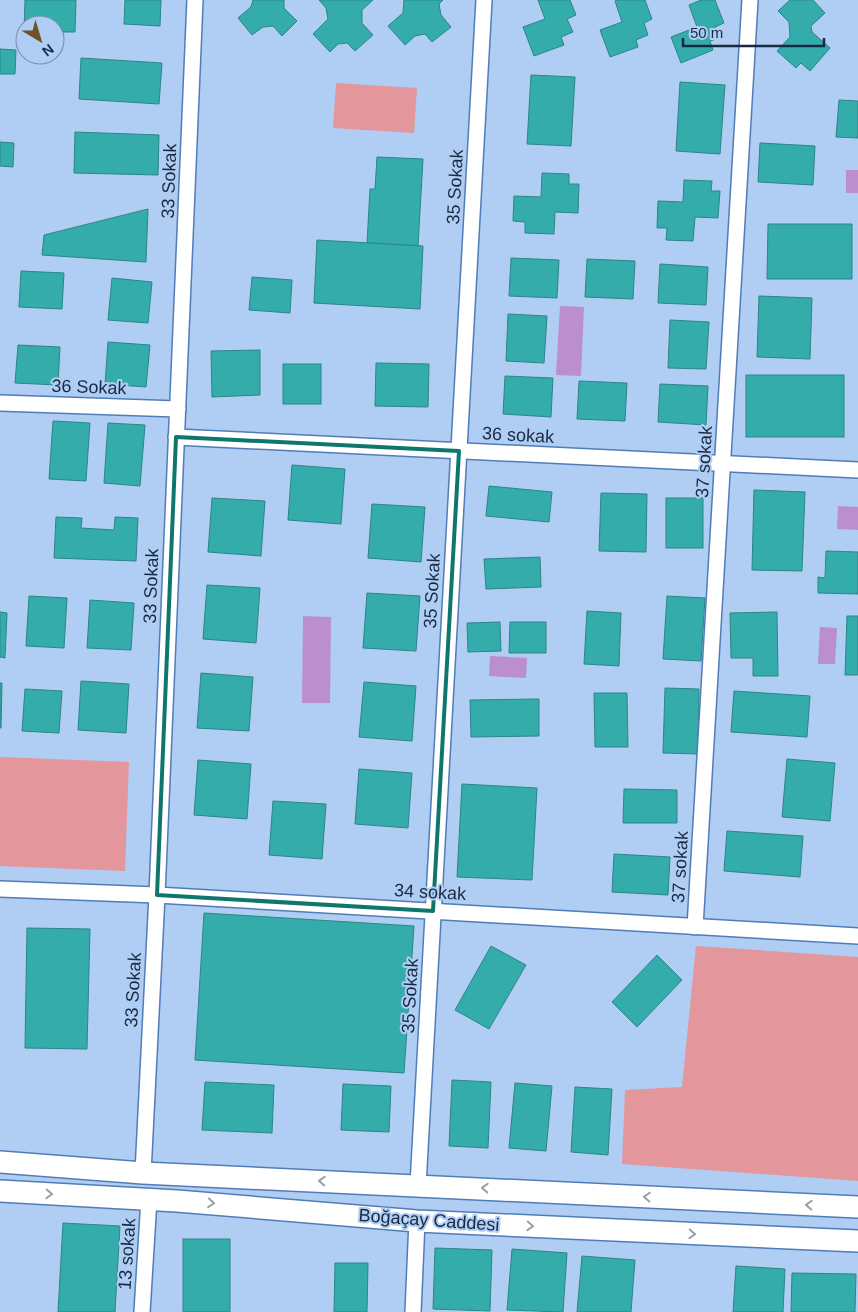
<svg xmlns="http://www.w3.org/2000/svg" width="858" height="1312" font-family="Helvetica,sans-serif">
<rect width="100%" height="100%" fill="#b0cdf3"/>
<g fill="#e3969b">
<polygon points="336,83 417,88 414,133 333,128"/>
<polygon points="0,757 129,762 125,871 0,866"/>
<polygon points="696,946 858,957 858,1181 622,1164 625,1090 682,1087"/>
</g>
<g fill="#bb8ece">
<rect x="846" y="170" width="12" height="23"/>
<polygon points="560,306 584,307 581,376 556,375"/>
<polygon points="838,506 858,507 858,530 837,529"/>
<polygon points="303,616 331,617 330,703 302,703"/>
<polygon points="820,627 837,628 835,664 818,664"/>
<polygon points="490,656 527,658 526,678 489,676"/>
</g>
<g fill="#34acac" stroke="#2c8585">
<polygon points="25,0 76,0 75,32 55,32 55,25 25,25 24,31"/>
<polygon points="125,0 161,0 160,26 124,24"/>
<polygon points="253,0 284,0 284,8 297,21 282,36 273,26 263,27 252,35 238,18 251,7"/>
<polygon points="319,0 373,0 362,10 362,23 373,35 355,51 347,43 338,44 330,52 313,34 328,19 326,8"/>
<polygon points="404,0 443,0 439,4 441,15 451,27 432,42 425,34 415,36 405,45 388,26 403,13"/>
<polygon points="538,0 570,0 576,15 567,19 573,32 561,37 564,45 534,56 523,27 545,19"/>
<polygon points="617,0 645,0 652,19 644,23 648,35 636,40 638,47 610,57 600,30 622,22 615,1"/>
<polygon points="701,0 715,0 724,23 715,27 719,38 710,41 713,50 681,63 671,37 697,27 689,5"/>
<polygon points="790,0 813,0 825,13 811,26 812,32 830,48 810,71 801,63 796,68 777,51 790,37 789,22 778,11"/>
<polygon points="0,49 16,50 15,74 0,74"/>
<polygon points="81,58 162,63 159,104 79,99"/>
<polygon points="531,75 575,77 571,146 527,144"/>
<polygon points="680,82 725,85 720,154 676,151"/>
<polygon points="839,100 858,101 858,138 836,137"/>
<polygon points="75,132 159,135 158,175 74,173"/>
<polygon points="0,142 14,143 13,167 0,166"/>
<polygon points="760,143 815,146 813,185 758,182"/>
<polygon points="377,157 423,159 418,246 367,243 370,189 375,189"/>
<polygon points="542,173 569,174 569,184 579,184 578,213 555,212 554,234 525,233 525,222 513,221 514,196 541,197"/>
<polygon points="684,180 712,181 711,191 720,191 718,218 695,217 693,241 666,240 667,228 657,228 658,201 683,202"/>
<polygon points="148,209 146,262 42,255 44,235"/>
<polygon points="768,224 852,224 852,279 767,279"/>
<polygon points="317,240 423,246 420,309 314,303"/>
<polygon points="511,258 559,260 557,298 509,296"/>
<polygon points="587,259 635,261 633,299 585,297"/>
<polygon points="660,264 708,267 706,305 658,303"/>
<polygon points="21,271 64,273 62,309 19,307"/>
<polygon points="252,277 292,280 290,313 249,310"/>
<polygon points="112,278 152,282 148,323 108,320"/>
<polygon points="759,296 812,298 810,359 757,357"/>
<polygon points="508,314 547,316 544,363 506,361"/>
<polygon points="670,320 709,322 706,369 668,368"/>
<polygon points="108,342 150,345 146,387 105,384"/>
<polygon points="18,345 60,347 58,385 15,383"/>
<polygon points="260,350 260,395 212,397 211,351"/>
<polygon points="376,363 429,364 428,407 375,406"/>
<rect x="283" y="364" width="38" height="40"/>
<rect x="746" y="375" width="98" height="62"/>
<polygon points="505,376 553,378 551,417 503,414"/>
<polygon points="579,381 627,383 625,421 577,419"/>
<polygon points="660,384 708,386 706,425 658,422"/>
<polygon points="53,421 90,423 86,481 49,479"/>
<polygon points="108,423 145,425 140,486 104,483"/>
<polygon points="292,465 345,469 341,524 288,520"/>
<polygon points="489,486 552,492 549,522 486,516"/>
<polygon points="754,490 805,492 802,571 752,570"/>
<polygon points="601,493 647,494 646,552 599,551"/>
<polygon points="212,498 265,501 261,556 208,552"/>
<rect x="666" y="498" width="37" height="50"/>
<polygon points="372,504 425,507 421,562 368,558"/>
<polygon points="56,517 82,518 81,528 114,530 115,517 138,518 136,561 54,558"/>
<polygon points="826,551 858,552 858,594 818,593 818,577 825,578"/>
<polygon points="540,557 541,587 486,589 484,559"/>
<polygon points="207,585 260,588 256,643 203,639"/>
<polygon points="367,593 420,596 416,651 363,648"/>
<polygon points="29,596 67,598 64,648 26,646"/>
<polygon points="667,596 705,598 701,661 663,659"/>
<polygon points="90,600 134,603 131,650 87,648"/>
<polygon points="587,611 621,613 619,666 584,664"/>
<polygon points="0,612 7,613 5,658 0,657"/>
<polygon points="777,612 778,676 753,676 753,658 731,658 730,613"/>
<polygon points="847,616 858,616 858,675 845,675"/>
<polygon points="500,622 501,651 468,652 467,623"/>
<polygon points="510,622 546,622 546,653 509,653"/>
<polygon points="201,673 253,677 249,731 197,728"/>
<polygon points="81,681 129,684 126,733 78,730"/>
<polygon points="364,682 416,686 412,741 359,737"/>
<polygon points="0,683 2,683 1,728 0,728"/>
<polygon points="665,688 699,689 698,754 663,753"/>
<polygon points="25,689 62,691 59,733 22,731"/>
<polygon points="734,691 810,696 807,737 731,732"/>
<polygon points="594,693 627,693 628,747 595,747"/>
<polygon points="539,699 539,736 471,737 470,700"/>
<polygon points="787,759 835,763 830,821 782,817"/>
<polygon points="198,760 251,764 247,819 194,815"/>
<polygon points="359,769 412,773 408,828 355,824"/>
<polygon points="462,784 537,788 532,880 457,877"/>
<polygon points="624,789 677,790 677,823 623,823"/>
<polygon points="273,801 326,804 322,859 269,855"/>
<polygon points="727,831 803,836 800,877 724,871"/>
<polygon points="614,854 670,857 668,895 612,892"/>
<polygon points="204,913 414,926 404,1073 195,1060"/>
<polygon points="27,928 90,929 87,1049 25,1048"/>
<polygon points="491,946 526,965 489,1029 455,1010"/>
<polygon points="657,955 682,980 637,1027 612,1002"/>
<polygon points="452,1080 491,1082 488,1148 449,1146"/>
<polygon points="205,1082 274,1085 272,1133 202,1130"/>
<polygon points="515,1083 552,1086 546,1151 509,1148"/>
<polygon points="343,1084 391,1086 389,1132 341,1130"/>
<polygon points="575,1087 612,1089 608,1155 571,1152"/>
<polygon points="63,1223 120,1226 115,1312 58,1312"/>
<rect x="183" y="1239" width="47" height="73"/>
<polygon points="435,1248 492,1250 490,1311 433,1309"/>
<polygon points="512,1249 567,1253 563,1312 507,1310"/>
<polygon points="582,1256 635,1260 631,1312 577,1312"/>
<polygon points="335,1263 368,1263 367,1312 334,1312"/>
<polygon points="736,1266 785,1269 783,1312 733,1312"/>
<polygon points="792,1273 856,1274 855,1312 791,1312"/>
</g>
<g fill="none" stroke-linecap="round" stroke-linejoin="round">
<g stroke="#507db7" stroke-width="18">
<g id="minor">
<polyline points="0,403 178,409"/>
<polyline points="176,437 858,470"/>
<polyline points="0,889 157,895 858,936"/>
<polyline points="695,927 750,0"/>
<polyline points="143,1173 157,895 195,0"/>
<polyline points="418,1185 484,0"/>
<polyline points="142,1312 149,1199"/>
<polyline points="413,1312 417,1221"/>
</g>
</g>
<g stroke="#507db7" stroke-width="24">
<g id="secondary">
<polyline points="0,1162 143,1173 858,1207"/>
<polyline points="0,1191 177,1201 417,1221 858,1241"/>
</g>
</g>
<use href="#minor" stroke="#fff" stroke-width="15"/>
<use href="#secondary" stroke="#fff" stroke-width="21"/>
</g>
<defs><path id="oneway-chevron" d="M-2-3.5L2.5 0L-2 3.5" fill="none" stroke-width="1.6" stroke-linecap="round" stroke-linejoin="round" transform="scale(1.25)"/></defs>
<g stroke="#979faa">
<use href="#oneway-chevron" transform="translate(322 1181) rotate(-177)"/>
<use href="#oneway-chevron" transform="translate(485 1188) rotate(-177)"/>
<use href="#oneway-chevron" transform="translate(49 1194) rotate(3)"/>
<use href="#oneway-chevron" transform="translate(647 1197) rotate(-177)"/>
<use href="#oneway-chevron" transform="translate(211 1203) rotate(5)"/>
<use href="#oneway-chevron" transform="translate(809 1205) rotate(-177)"/>
<use href="#oneway-chevron" transform="translate(530 1226) rotate(3)"/>
<use href="#oneway-chevron" transform="translate(692 1234) rotate(3)"/>
</g>
<path fill="none" stroke="#0f766e" stroke-width="4" stroke-linejoin="round" d="M176 437 459 451 433 911 157 895Z"/>
<g text-anchor="middle" dominant-baseline="central" stroke-width="4" stroke-linejoin="round" paint-order="stroke">
<g font-size="18" fill="#182a43" stroke="#b0cdf3">
<text transform="translate(169 181) rotate(-88)">33 Sokak</text>
<text transform="translate(455 187) rotate(-87)">35 Sokak</text>
<text transform="translate(89 387) rotate(2)">36 Sokak</text>
<text transform="translate(518 435) rotate(3)">36 sokak</text>
<text transform="translate(704 462) rotate(-87)">37 sokak</text>
<text transform="translate(151 586) rotate(-88)">33 Sokak</text>
<text transform="translate(432 591) rotate(-87)">35 Sokak</text>
<text transform="translate(680 867) rotate(-87)">37 sokak</text>
<text transform="translate(430 892) rotate(3)">34 sokak</text>
<text transform="translate(133 990) rotate(-87)">33 Sokak</text>
<text transform="translate(410 996) rotate(-87)">35 Sokak</text>
<text transform="translate(429 1220) rotate(4)">Boğaçay Caddesi</text>
<text transform="translate(127 1254) rotate(-86)">13 sokak</text>
</g>
</g>
<g transform="translate(40 40) rotate(142)"><circle r="24" fill="#b0cdf3" stroke="#738cad"/>
<path d="M0-4L9 19L0 12L-9 19Z" fill="#6f5226"/>
<text y="-8" font-size="14" font-weight="bold" text-anchor="middle" fill="#182a43">N</text>
</g>
<path d="M683 38v8h141v-8" fill="none" stroke="#182a43" stroke-width="2.5"/>
<text x="690" y="38" font-size="15" fill="#182a43" stroke="#b0cdf3" stroke-width="4" paint-order="stroke">50 m</text>
</svg>
